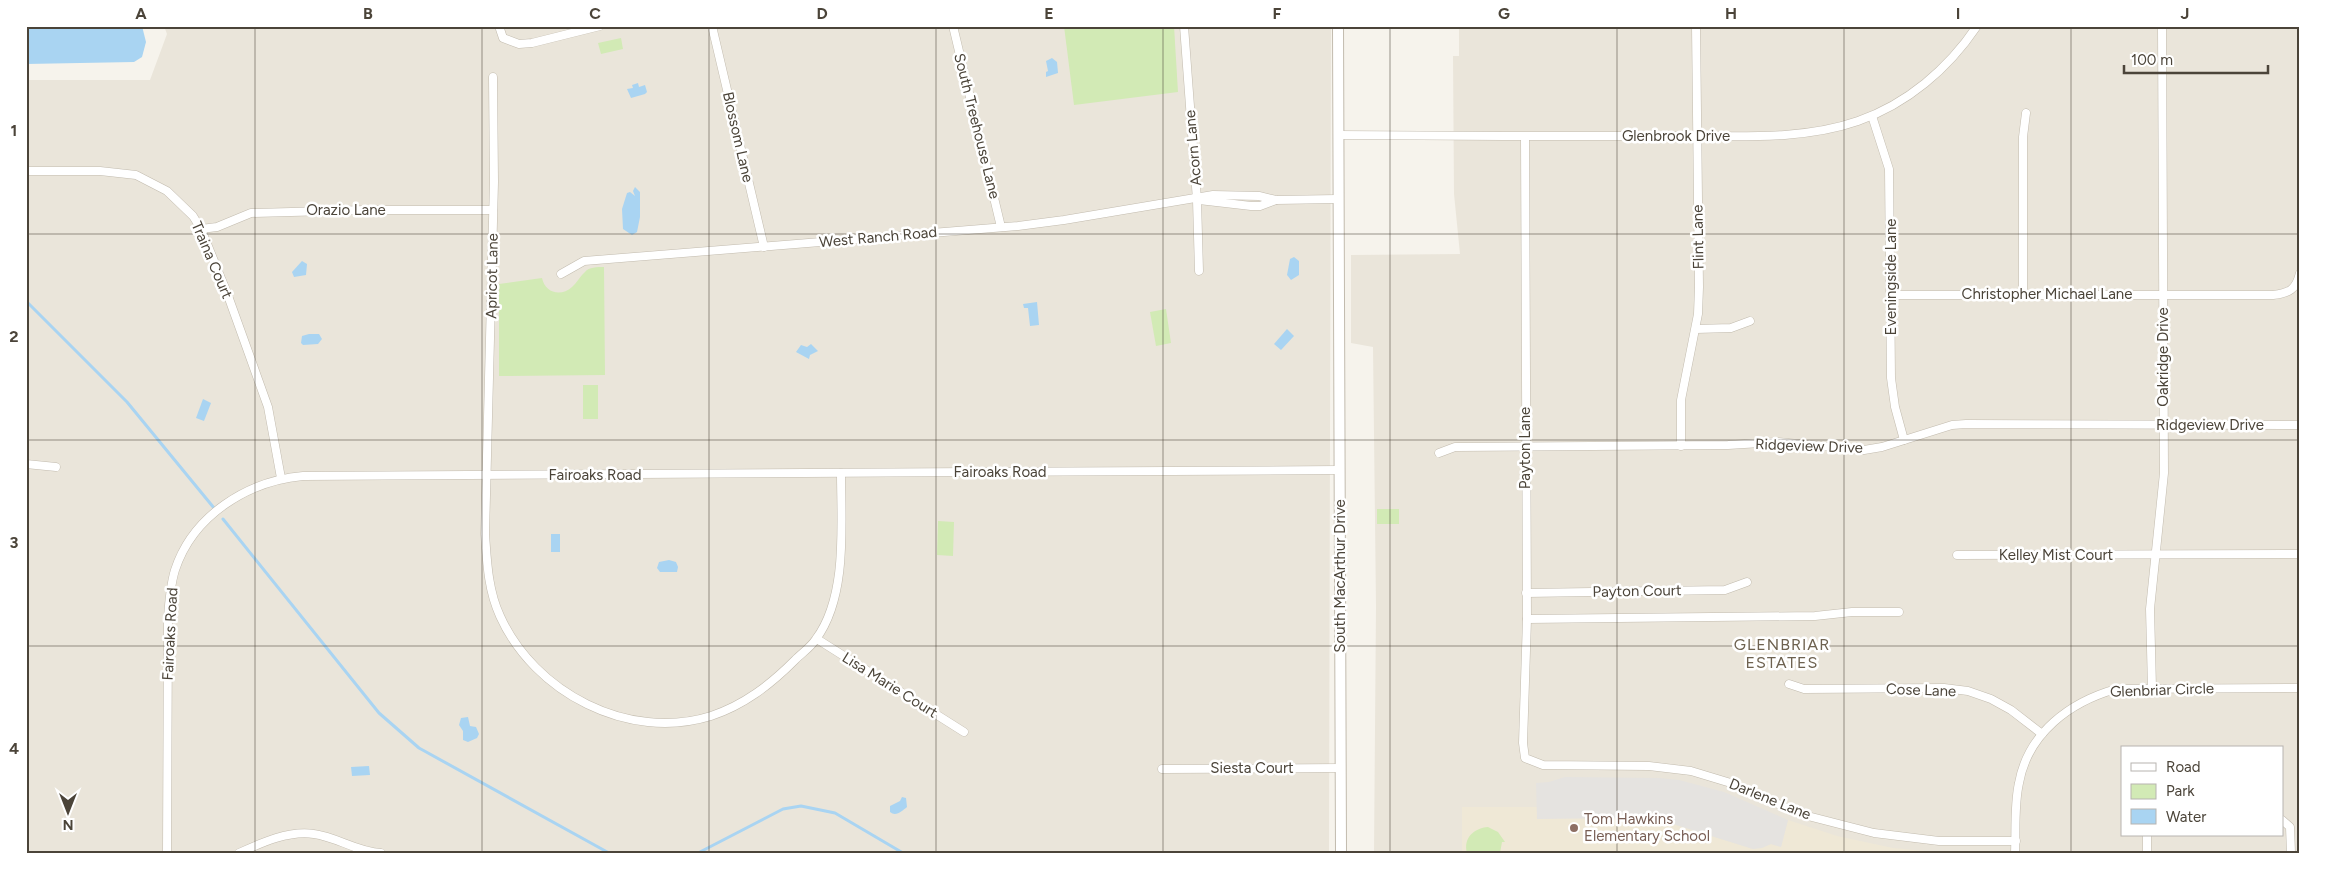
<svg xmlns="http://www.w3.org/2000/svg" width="2326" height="879" font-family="Figtree,sans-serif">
<rect width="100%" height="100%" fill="#f6f3ec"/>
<g fill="#eae5da" fill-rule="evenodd">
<polygon points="164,26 1331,26 1329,853 26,853 26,80 150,80 167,34"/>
<path d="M1459 26H2300V853H1374L1376 606 1373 347 1351 343V255L1460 254 1454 194 1453 56H1459ZM2122 748H2282V835H2122Z"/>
</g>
<polygon fill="#efe8d6" points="1462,807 1537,807 1537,819 1641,814 1753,849 1771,844 1781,847 1788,820 1837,836 1893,848 1935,852 1992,853 1462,853"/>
<g fill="#d2eab5">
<polygon points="1064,26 1174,26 1178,92 1074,105"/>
<polygon points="621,38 623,49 601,54 598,43"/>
<path d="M604 267 605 375 499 376V284L542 278C545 293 561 297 572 287 577 283 580 276 585 272 589 267 597 267 604 267Z"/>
<polygon points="1166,309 1171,343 1156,346 1150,312"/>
<rect x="583" y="385" width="15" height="34"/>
<rect x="1377" y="509" width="22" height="15"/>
<polygon points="938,521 954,522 953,556 937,555"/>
<path d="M1488 827 1498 832 1505 842H1502L1500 853H1467C1463 838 1474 828 1488 827Z"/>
</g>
<polygon fill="#e5e3e0" points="1565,777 1660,778 1679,780 1724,792 1788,820 1781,847 1771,844 1762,848 1753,849 1641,814 1629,818 1537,819 1536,783 1549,782"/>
<g fill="#a9d4f2">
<polygon points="26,26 142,26 146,42 142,57 134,62 26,64"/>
<polygon points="1052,58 1057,62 1058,73 1046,77 1046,72 1048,71 1046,61"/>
<polygon points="638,83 639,87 645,85 647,92 645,94 631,98 627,89 633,88 632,85"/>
<polygon points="635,187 640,192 640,217 637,232 632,235 623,229 622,209 627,193 630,192 635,196 633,191"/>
<polygon points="1294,257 1299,261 1299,275 1291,280 1287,275 1290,259"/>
<polygon points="302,261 307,264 306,275 294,277 292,272"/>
<polygon points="1037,302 1039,325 1030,326 1028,308 1024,308 1023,304"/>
<polygon points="1287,329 1294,336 1281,350 1274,344"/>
<polygon points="309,334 319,334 322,339 318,344 303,345 301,343 302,336"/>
<polygon points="811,344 818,351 810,355 809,359 796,352 801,345 807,347"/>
<polygon points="203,399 211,403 204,421 196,418"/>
<rect x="551" y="534" width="9" height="18"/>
<polygon points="669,560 676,562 678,567 677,572 660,572 657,568 659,562"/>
<polygon points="468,717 470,726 476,727 479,734 477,738 468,742 463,740 463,731 459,725 461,718"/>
<polygon points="369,766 370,775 352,776 351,767"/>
<path d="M902 797 906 798 907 807C902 811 896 817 890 812V806L900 801Z"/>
</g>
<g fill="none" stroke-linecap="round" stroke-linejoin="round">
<g stroke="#a9d4f2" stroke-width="3">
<polyline points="26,301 127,402 214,508"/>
<polyline points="223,519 379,713 419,748 609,853"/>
<polyline points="698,853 783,809 801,806 835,813 903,853"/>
</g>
<g stroke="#c2bbae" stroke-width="9">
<g id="minor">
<polyline points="499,26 503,38 519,44 532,43 600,26"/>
<polyline points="712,26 764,247"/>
<polyline points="953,26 1001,227"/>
<polyline points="1184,26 1197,200 1199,271"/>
<path d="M493 77 494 182 485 534C487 562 488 590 500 616 534 692 628 742 711 716 744 705 770 685 795 660 802 653 811 647 816 639 848 596 841 523 841 473"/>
<polyline points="1872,116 1889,169 1891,378 1895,407 1904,440"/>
<path d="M1338 135C1448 136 1557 136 1667 136 1729 135 1798 142 1858 121 1907 104 1948 69 1977 26"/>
<polyline points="1525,137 1527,619 1523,743 1525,758 1543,765 1649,766 1691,771 1734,784 1800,814 1874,833 1939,841 2016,841"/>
<polyline points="26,171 100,171 136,175 167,191 193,216 201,229 227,293 268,407 281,478"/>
<polyline points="1199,200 1251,206 1260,206 1276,200"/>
<polyline points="201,229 217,227 251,213 366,210 493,210"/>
<polyline points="561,274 584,261 1018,226 1064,220 1213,195 1259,196 1276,200 1337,199"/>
<polyline points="2023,294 2023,137 2026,113"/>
<path d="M1891 295H2273C2289 293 2296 290 2300 273"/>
<polyline points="1696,329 1731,328 1750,321"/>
<polyline points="1681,446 1681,400 1698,314 1699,287 1696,26"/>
<polyline points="1439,453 1455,447 1728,445 1777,442 1864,450 1882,447 1952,425 1966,424 2300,425"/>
<polyline points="26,464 56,467"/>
<polyline points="1957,555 2300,554"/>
<polyline points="1526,593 1725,590 1747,582"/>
<polyline points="1527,619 1815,616 1852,612 1899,612"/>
<polyline points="817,639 964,732"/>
<polyline points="1789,684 1804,689 1944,688 1968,691 1991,699 2011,710 2042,734"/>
<polyline points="2152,688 2150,609 2164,473 2162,26"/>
<polyline points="1162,769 1341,768"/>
<polyline points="2282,820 2290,827 2291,853"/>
<path d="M167 853 168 619C169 603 170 586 175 570 193 515 248 481 303 476L1339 470"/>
<path d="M239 853C261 843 289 830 314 834 337 837 357 852 381 853"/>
<path d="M2015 853C2016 830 2014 805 2019 783 2028 733 2070 702 2116 689L2300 688"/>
<polyline points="2147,853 2147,835"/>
</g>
</g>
<g stroke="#c2bbae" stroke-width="12">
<polyline id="tertiary" points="1338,26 1341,853"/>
</g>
<use href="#minor" stroke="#fff" stroke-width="8"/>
<use href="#tertiary" stroke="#fff" stroke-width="10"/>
</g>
<path fill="none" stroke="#4b4439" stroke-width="1" stroke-opacity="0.55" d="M255 26V853M482 26V853M709 26V853M936 26V853M1163 26V853M1390 26V853M1617 26V853M1844 26V853M2071 26V853M26 234H2300M26 440H2300M26 646H2300"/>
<circle fill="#8d6e63" stroke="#fff" stroke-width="2" cx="1574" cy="828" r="5"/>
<g text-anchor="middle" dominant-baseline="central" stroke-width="5" stroke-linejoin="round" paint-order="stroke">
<g font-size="15" fill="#4b4439" stroke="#fff">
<text transform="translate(977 126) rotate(76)">South Treehouse Lane</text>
<text x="1676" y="136">Glenbrook Drive</text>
<text transform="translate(738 137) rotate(77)">Blossom Lane</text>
<text transform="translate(1193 148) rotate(-95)">Acorn Lane</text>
<text x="346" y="210">Orazio Lane</text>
<text transform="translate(878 237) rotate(-5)">West Ranch Road</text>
<text transform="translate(1698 237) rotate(-91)">Flint Lane</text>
<text transform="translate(212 260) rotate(67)">Traina Court</text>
<text transform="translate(492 276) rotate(-89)">Apricot Lane</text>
<text transform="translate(1891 277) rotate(-90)">Eveningside Lane</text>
<text x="2047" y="294">Christopher Michael Lane</text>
<text transform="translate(2163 357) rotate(-90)">Oakridge Drive</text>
<text x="2210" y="425">Ridgeview Drive</text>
<text transform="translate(1809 446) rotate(2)">Ridgeview Drive</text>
<text transform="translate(1525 448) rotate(-90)">Payton Lane</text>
<text x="1000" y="472">Fairoaks Road</text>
<text x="595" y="475">Fairoaks Road</text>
<text x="2056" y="555">Kelley Mist Court</text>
<text transform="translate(1340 576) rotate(-90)">South MacArthur Drive</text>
<text transform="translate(1637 591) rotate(-1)">Payton Court</text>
<text transform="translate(170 634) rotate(-87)">Fairoaks Road</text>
<text transform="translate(890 685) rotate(32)">Lisa Marie Court</text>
<text transform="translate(1921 690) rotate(2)">Cose Lane</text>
<text transform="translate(2162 690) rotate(-2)">Glenbriar Circle</text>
<text x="1252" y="768">Siesta Court</text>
<text transform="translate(1770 799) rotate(22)">Darlene Lane</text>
</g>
<g font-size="15" fill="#785e54" stroke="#fff" text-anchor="start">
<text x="1584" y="819">Tom Hawkins<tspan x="1584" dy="17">Elementary School</tspan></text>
</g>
<g font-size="16" letter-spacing="1" fill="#6e6250" stroke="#fff">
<text x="1782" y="644">GLENBRIAR<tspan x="1782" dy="18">ESTATES</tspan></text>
</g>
</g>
<rect width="2326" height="879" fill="none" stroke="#ffffff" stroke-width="55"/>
<rect x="2121" y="746" width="162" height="90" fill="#ffffff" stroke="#b7b4b0"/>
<rect x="2131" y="763" width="25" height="8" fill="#ffffff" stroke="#b7b4b0"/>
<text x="2166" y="772" font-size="15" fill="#4b4439">Road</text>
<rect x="2131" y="784" width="25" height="15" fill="#d2eab5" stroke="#b7b4b0"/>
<text x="2166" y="796" font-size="15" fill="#4b4439">Park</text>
<rect x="2131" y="809" width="25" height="15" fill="#a9d4f2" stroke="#b7b4b0"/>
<text x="2166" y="822" font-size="15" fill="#4b4439">Water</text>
<g transform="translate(68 812) rotate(180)" stroke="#ffffff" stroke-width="4" paint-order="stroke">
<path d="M0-4L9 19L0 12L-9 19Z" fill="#4b4439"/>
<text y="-8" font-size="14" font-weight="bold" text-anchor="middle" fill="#4b4439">N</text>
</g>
<path d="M2124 65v8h144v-8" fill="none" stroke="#4b4439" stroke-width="2.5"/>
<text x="2131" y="65" font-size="15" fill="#4b4439" stroke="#ffffff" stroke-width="4" paint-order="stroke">100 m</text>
<rect x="28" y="28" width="2270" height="824" fill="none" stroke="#4b4439" stroke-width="2"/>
<g font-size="16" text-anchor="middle" font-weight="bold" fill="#4b4439">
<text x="141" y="19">A</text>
<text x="368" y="19">B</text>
<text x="595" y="19">C</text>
<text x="822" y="19">D</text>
<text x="1049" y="19">E</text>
<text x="1277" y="19">F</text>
<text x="1504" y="19">G</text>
<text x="1731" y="19">H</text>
<text x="1958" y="19">I</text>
<text x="2185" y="19">J</text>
<text x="14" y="136">1</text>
<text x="14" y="342">2</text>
<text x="14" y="548">3</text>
<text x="14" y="754">4</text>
</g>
</svg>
